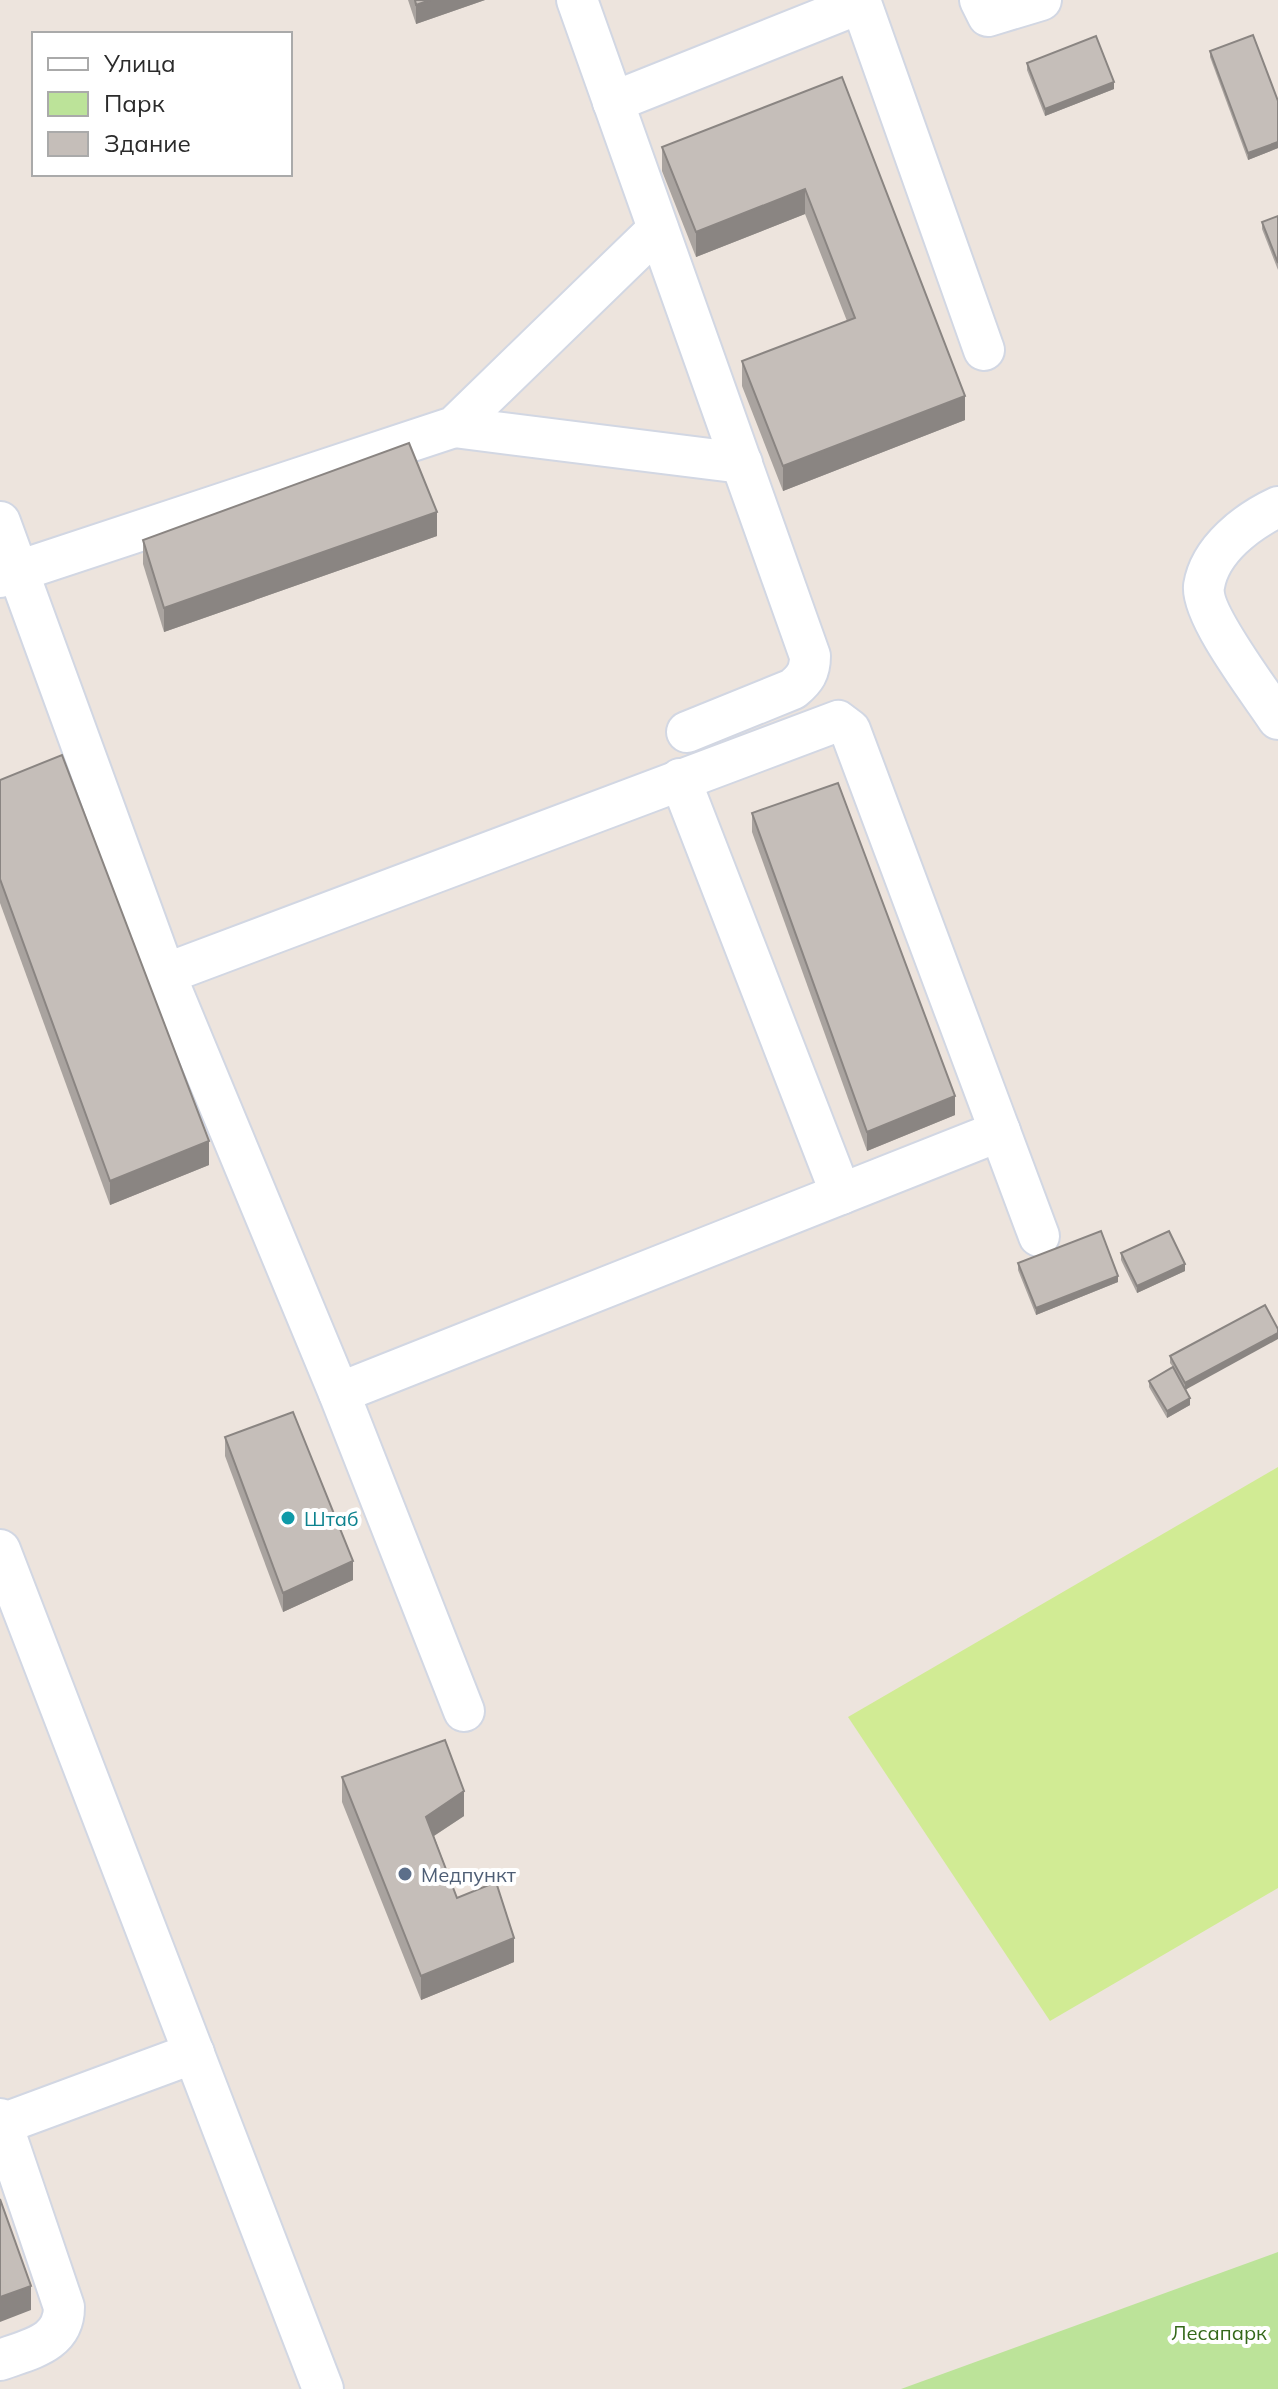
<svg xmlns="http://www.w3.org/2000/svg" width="1278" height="2389" font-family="Mulish,sans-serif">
<rect width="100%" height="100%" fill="#ede4dd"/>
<polygon fill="#bce399" points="1278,2252 1278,2389 901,2389"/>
<polygon fill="#d1eb94" points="1278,1467 1278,1888 1050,2021 848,1717"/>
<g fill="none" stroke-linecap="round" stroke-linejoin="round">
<g stroke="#d2d7e3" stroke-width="44">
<g id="minor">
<path d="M577 0 810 656C810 672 805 679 793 689L687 732"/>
<polyline points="980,0 988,16 1041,0"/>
<polyline points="613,102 861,3 984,350"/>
<polyline points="454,427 742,463"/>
<path d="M1278 507C1248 521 1210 549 1204 586 1200 614 1261 693 1278 719"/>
<polyline points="0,522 165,974 339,1393 464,1711"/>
<polyline points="0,577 454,427 658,229"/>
<polyline points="680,779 841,1194"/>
<polyline points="165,974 838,721 850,730 1039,1236"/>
<polyline points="339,1393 1000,1131"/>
<polyline points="0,1550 323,2389"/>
<polyline points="0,2119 2,2124 194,2053"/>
<path d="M0 2360C29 2349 64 2344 64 2307L2 2124"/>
</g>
</g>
<use href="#minor" stroke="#fff" stroke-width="40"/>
</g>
<g fill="#a9a39f">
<polygon points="408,0 485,0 416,24"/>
<polygon points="1210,51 1278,101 1278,148 1248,160 1210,57"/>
<polygon points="1027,63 1114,89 1045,116 1027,70"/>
<polygon points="842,77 965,420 783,491 742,386 742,361 847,321 805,214 696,257 662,171 662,147"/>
<polygon points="1278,216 1278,270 1262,229 1262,222"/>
<polygon points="437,536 164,632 143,564 143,540"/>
<polygon points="0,780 209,1165 110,1205 0,903"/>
<polygon points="752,813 955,1115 867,1151 752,832"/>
<polygon points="1121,1253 1185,1271 1137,1293 1121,1260"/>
<polygon points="1018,1263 1118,1282 1036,1315 1018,1270"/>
<polygon points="1265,1305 1186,1390 1190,1405 1167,1418 1149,1387 1149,1381 1173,1367 1170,1363 1170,1356"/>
<polygon points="225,1437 353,1580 283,1612 225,1456"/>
<polygon points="342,1777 464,1816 434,1836 457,1898 514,1962 421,2000 342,1802"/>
</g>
<g fill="#8a8582">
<polygon points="430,0 485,0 416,24 416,5"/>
<polygon points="1114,82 1114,89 1045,116 1045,109"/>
<polygon points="1278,142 1278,148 1248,160 1248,153"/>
<polygon points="805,189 805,214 696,257 696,232"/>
<polygon points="965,396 965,420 783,491 783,466"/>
<polygon points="437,512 437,536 164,632 164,608"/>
<polygon points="955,1096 955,1115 867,1151 867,1132"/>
<polygon points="209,1141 209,1165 110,1205 110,1181"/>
<polygon points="1185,1264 1185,1271 1137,1293 1137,1286"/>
<polygon points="1118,1276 1118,1282 1036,1315 1036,1308"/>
<polygon points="1278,1333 1278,1339 1185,1390 1185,1383"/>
<polygon points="1190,1398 1190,1405 1167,1418 1167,1411"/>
<polygon points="353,1561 353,1580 283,1612 283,1593"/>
<polygon points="464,1791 464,1816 426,1841 426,1817"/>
<polygon points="514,1938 514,1962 421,2000 421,1976"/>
<polygon points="31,2286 31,2310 0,2322 0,2297"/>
</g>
<g fill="#c5beb9" stroke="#8a8582" stroke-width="2">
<polygon points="415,0 430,0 416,5"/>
<polygon points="1253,35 1278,101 1278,142 1248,153 1210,51"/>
<polygon points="1096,36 1114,82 1045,109 1027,63"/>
<polygon points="842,77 965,396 783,466 742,361 855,318 805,189 696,232 662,147"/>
<polygon points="1278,216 1278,263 1262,222"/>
<polygon points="409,443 437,512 164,608 143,540"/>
<polygon points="62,755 209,1141 110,1181 0,879 0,780"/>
<polygon points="838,783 955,1096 867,1132 752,813"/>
<polygon points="1101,1231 1118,1276 1036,1308 1018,1263"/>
<polygon points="1169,1231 1185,1264 1137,1286 1121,1253"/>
<polygon points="1265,1305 1278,1329 1278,1333 1185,1383 1170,1356"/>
<polygon points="1173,1367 1190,1398 1167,1411 1149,1381"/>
<polygon points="293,1412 353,1561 283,1593 225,1437"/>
<polygon points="445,1740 464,1791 426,1817 457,1898 496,1882 514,1938 421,1976 342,1777"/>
<polygon points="0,2199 31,2286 0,2297"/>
</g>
<circle fill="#0f9aa8" stroke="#fff" stroke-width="3" cx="288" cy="1518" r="8"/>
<circle fill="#5c6f8a" stroke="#fff" stroke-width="3" cx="405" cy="1874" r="8"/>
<g text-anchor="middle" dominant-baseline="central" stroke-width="8" stroke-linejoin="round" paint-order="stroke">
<g font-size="20" fill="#0d838f" stroke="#fff" text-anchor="start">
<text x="304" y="1518">Штаб</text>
</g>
<g font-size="20" fill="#4e5e75" stroke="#fff" text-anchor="start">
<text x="421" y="1874">Медпункт</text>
</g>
<g font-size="20" fill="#34681a" stroke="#fff">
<text x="1219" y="2332">Лесапарк</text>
</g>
</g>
<rect x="32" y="32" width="260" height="144" fill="#ffffff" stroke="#aaaaaa" stroke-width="2"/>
<rect x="48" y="58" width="40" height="12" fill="#ffffff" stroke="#aaaaaa" stroke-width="2"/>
<text x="104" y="72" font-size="24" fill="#2b2b2b">Улица</text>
<rect x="48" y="92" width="40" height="24" fill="#bce399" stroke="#aaaaaa" stroke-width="2"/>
<text x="104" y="112" font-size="24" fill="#2b2b2b">Парк</text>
<rect x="48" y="132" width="40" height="24" fill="#c5beb9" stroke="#aaaaaa" stroke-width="2"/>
<text x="104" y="152" font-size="24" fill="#2b2b2b">Здание</text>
</svg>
